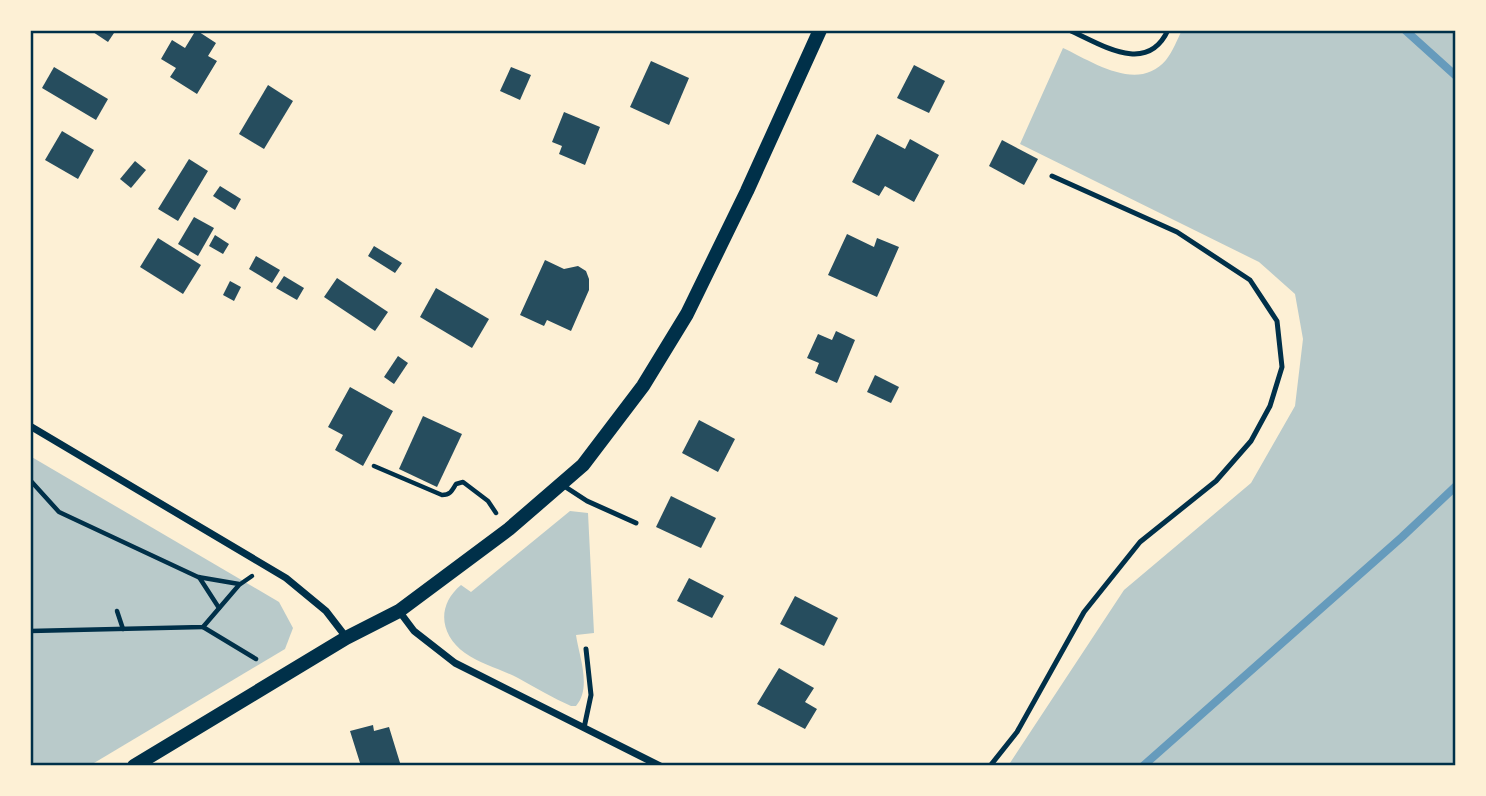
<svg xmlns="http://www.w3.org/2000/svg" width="1486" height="796" font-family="Rubik,sans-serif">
<rect width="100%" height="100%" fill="#fdf0d5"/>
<g fill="#b9caca">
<path d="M1182 30H1456V766H1008L1124 590 1251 483 1295 406 1303 339 1295 294 1259 262 1020 144 1063 48C1093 62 1138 93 1166 60 1173 51 1177 40 1182 30Z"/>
<polygon points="30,456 279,602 293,628 285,649 89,766 30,766"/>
<path d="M570 511 588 513 594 633 576 635C579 656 592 688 576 706H571C553 698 536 688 518 678 501 669 480 664 465 653 439 634 437 605 461 585L471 592Z"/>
</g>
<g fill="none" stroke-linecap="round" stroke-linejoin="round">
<g stroke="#669bbc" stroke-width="8">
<polyline points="1405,30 1456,76"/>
<polyline points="1143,766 1402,537 1456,486"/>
</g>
</g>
<g fill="#264d5e">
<polygon points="90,30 116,30 108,42"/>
<polygon points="196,30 216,43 208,56 217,61 197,94 170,77 176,68 161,59 172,40 185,48"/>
<polygon points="651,61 689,78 669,125 630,107"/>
<polygon points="914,65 945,81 929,113 897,98"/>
<polygon points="54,67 108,99 96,120 42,88"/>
<polygon points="511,67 531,75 520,100 500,91"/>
<polygon points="268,85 293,101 264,149 239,134"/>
<polygon points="564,112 600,127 585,165 559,154 562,146 552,142"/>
<polygon points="62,131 94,150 78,179 45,160"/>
<polygon points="877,134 905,149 910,139 939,155 914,202 885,186 879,196 852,182"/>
<polygon points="1002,140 1038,159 1024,185 989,166"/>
<polygon points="189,159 208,171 178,221 158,209"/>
<polygon points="135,161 146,170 131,188 120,179"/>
<polygon points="220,186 241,199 235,210 213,196"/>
<polygon points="194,217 214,228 198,256 178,244"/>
<polygon points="847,234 874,247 877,238 899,247 877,297 828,275"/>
<polygon points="215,235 229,244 223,254 209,246"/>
<polygon points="158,238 201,265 183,294 140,267"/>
<polygon points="374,246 402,263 395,273 368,256"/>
<polygon points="256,256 280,270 272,283 249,269"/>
<polygon points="545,260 564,269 578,266 586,271 589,279 589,290 571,331 547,320 544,326 520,315"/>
<polygon points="284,276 304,288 297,300 276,288"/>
<polygon points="337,278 388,312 375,331 324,297"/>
<polygon points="230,281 241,287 234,301 223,295"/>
<polygon points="436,288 489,319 472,348 420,317"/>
<polygon points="836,331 855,340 837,383 815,373 819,363 807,358 818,334 832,340"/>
<polygon points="398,356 408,363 394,384 384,377"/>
<polygon points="875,375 899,387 891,403 867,392"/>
<polygon points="350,387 393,411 363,466 335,450 343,435 328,427"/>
<polygon points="423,416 462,434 437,487 399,469"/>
<polygon points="699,420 735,439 718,472 682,453"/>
<polygon points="671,496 716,518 701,548 656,527"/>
<polygon points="689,578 724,596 712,618 677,601"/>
<polygon points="795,596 838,618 824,646 780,624"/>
<polygon points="779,668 814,688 805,702 817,709 805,729 757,704"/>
<polygon points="373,725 374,731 389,727 401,766 361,766 350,731"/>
</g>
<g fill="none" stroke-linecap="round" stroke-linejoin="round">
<g stroke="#003049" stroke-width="4.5">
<path d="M374 466 442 495C450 495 452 491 456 484L463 482 488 501 496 513"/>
<polyline points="30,480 59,512 198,577 239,584"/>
<polyline points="199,577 219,608"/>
<polyline points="117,611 123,629"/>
<polyline points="203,627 256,659"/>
<polyline points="30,631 203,627 239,585 252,576"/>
</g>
<g stroke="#003049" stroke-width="5">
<path d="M1069 30C1101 44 1147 76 1168 30"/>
<polyline points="564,486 587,501 636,523"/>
<polyline points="584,728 591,695 586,649"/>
<polyline points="990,766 1017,732 1084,612 1140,542 1216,481 1251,441 1270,406 1282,367 1277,321 1250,280 1177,232 1052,176"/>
</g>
<g stroke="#003049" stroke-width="7">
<polyline points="30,426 286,578 326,611 346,637"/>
<polyline points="399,611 414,631 455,663 660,766"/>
</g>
<polyline stroke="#003049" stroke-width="14" points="134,766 346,638 399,611 509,529 583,465 643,386 687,314 747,191 820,30"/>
</g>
<rect width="1486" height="796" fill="none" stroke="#fdf0d5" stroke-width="63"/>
<rect x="32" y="32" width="1422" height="732" fill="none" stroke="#003049" stroke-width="2.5"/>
</svg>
